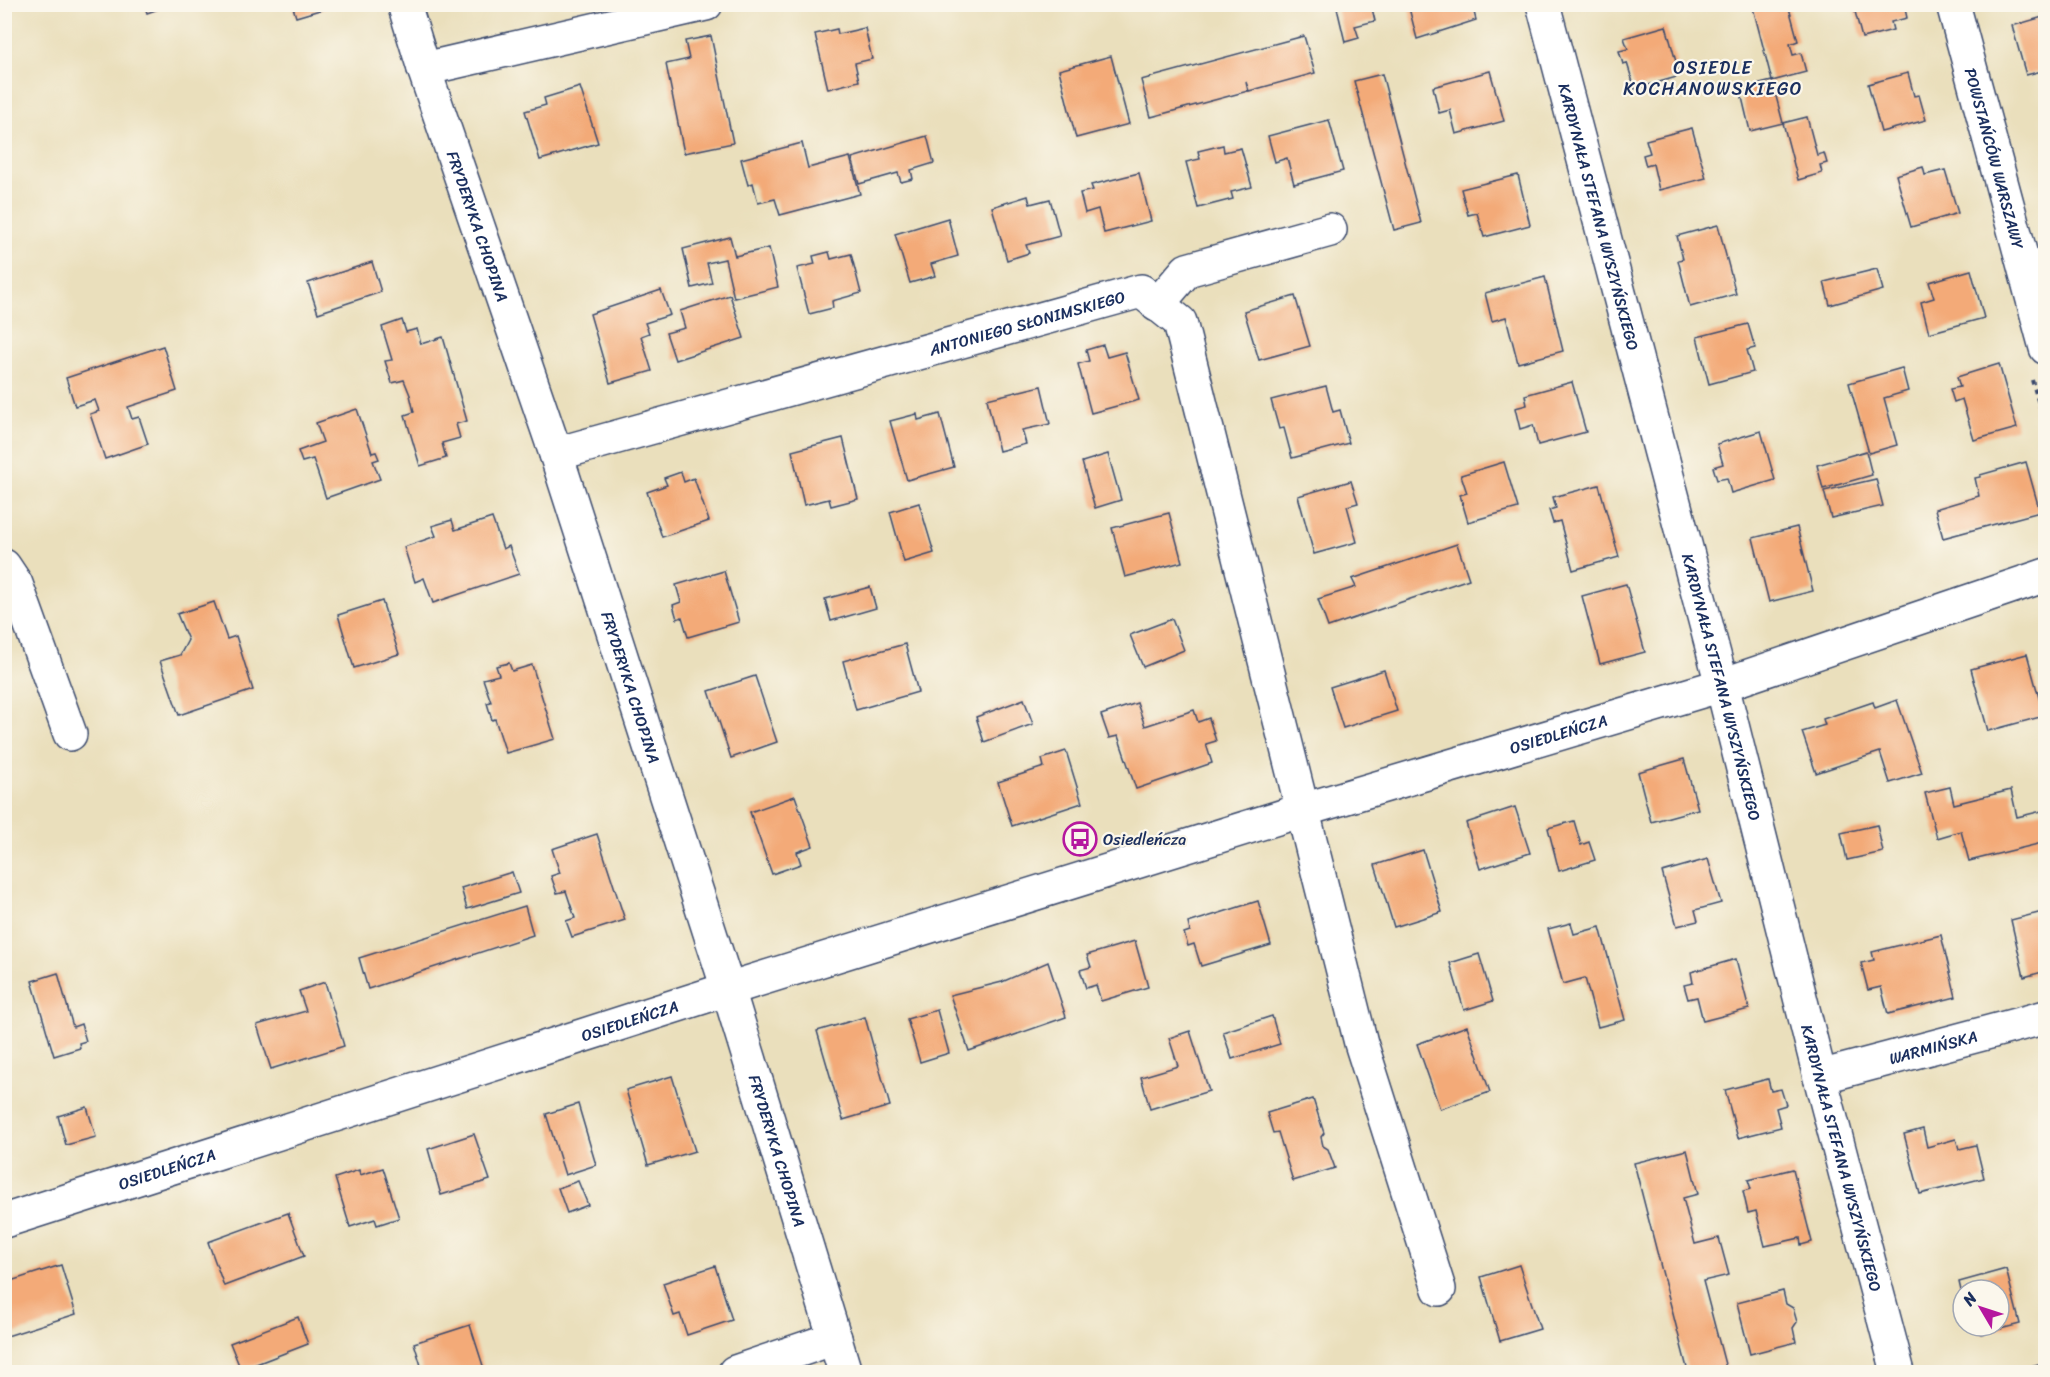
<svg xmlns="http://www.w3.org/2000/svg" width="2050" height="1377" font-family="Sriracha,sans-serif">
<rect width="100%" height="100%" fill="#fbf7ec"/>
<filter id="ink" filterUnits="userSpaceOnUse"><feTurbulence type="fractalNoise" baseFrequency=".0167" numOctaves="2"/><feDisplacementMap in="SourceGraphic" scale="12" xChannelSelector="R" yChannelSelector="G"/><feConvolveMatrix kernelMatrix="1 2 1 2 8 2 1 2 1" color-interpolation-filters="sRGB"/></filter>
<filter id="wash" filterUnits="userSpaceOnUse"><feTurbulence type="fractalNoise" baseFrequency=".008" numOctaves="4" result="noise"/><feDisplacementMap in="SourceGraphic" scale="24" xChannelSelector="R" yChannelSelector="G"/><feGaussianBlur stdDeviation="1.35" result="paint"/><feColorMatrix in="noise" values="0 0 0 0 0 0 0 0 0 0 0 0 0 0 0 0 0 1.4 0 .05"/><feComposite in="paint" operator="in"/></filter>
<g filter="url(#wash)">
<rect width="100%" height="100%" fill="#eadfbc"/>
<g id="blocks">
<g fill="#f3aa78">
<polygon points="144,4 170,4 170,5 147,13"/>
<polygon points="292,4 329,4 330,7 296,17"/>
<polygon points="1336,4 1371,4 1375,21 1355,26 1359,38 1345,42"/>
<polygon points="1408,4 1472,4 1476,20 1417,39"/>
<polygon points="1752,4 1788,4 1798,41 1790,44 1793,55 1801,53 1806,72 1772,81"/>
<polygon points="1853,4 1904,4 1907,18 1891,22 1893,30 1862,38"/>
<polygon points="2046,16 2046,70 2026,75 2012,26"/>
<polygon points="1666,26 1680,76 1635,89 1627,63 1623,64 1619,51 1628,49 1624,38"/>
<polygon points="865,28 872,59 855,63 859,81 828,89 815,34 837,29 838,34"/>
<polygon points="711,36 733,143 684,153 666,64 689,59 685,41"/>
<polygon points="1304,36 1315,73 1249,91 1246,82 1248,91 1151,117 1141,80"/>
<polygon points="1111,56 1129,124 1076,138 1059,70"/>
<polygon points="1490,71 1504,121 1456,134 1450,110 1439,113 1433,87"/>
<polygon points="1908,73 1914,96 1919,95 1926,120 1881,132 1868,84"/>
<polygon points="1382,74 1421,223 1394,230 1354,81"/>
<polygon points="1772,81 1783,123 1750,131 1740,89"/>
<polygon points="580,87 598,143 540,160 525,111 546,105 544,98"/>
<polygon points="1807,117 1817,155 1824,153 1827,163 1820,165 1822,173 1798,180 1783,123"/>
<polygon points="1329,120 1343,171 1294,184 1287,158 1275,162 1268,136"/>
<polygon points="1692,128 1706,178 1659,190 1653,164 1646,166 1643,155 1650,153 1646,140"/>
<polygon points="927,136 934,163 911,170 913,179 901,182 898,173 859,184 852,158"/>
<polygon points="802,143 808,168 850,157 860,194 780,215 775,199 758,203 753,183 748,185 741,159"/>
<polygon points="1223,145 1224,152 1241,148 1252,187 1231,192 1233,199 1198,208 1186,162 1200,159 1198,151"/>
<polygon points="1923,167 1925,175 1945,170 1958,213 1911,227 1896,175"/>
<polygon points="1139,173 1151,221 1104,233 1098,209 1085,213 1080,193 1093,190 1091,185"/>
<polygon points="1518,175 1530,225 1484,237 1477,213 1468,215 1461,189"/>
<polygon points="1028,196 1030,204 1050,199 1060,236 1026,245 1029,253 1007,260 992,207"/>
<polygon points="948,218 958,256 931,264 935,276 910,283 895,234"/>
<polygon points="1718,225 1736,294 1690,307 1678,260 1683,259 1677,236"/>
<polygon points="730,237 735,256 769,248 778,287 734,298 725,259 707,263 712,283 692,288 683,249"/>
<polygon points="829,252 831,259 851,254 861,293 832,301 833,308 809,314 797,268 815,264 813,256"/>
<polygon points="372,262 381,292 318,313 308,283"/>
<polygon points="1877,269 1883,290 1830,305 1824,282"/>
<polygon points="1971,270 1984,318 1929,333 1921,302 1934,298 1929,282"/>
<polygon points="1545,277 1563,351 1518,363 1506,317 1492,321 1485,293"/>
<polygon points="661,290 670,315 645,323 649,333 641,336 652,371 610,383 590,314"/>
<polygon points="730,295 744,338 675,360 666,333 685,328 680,311"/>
<polygon points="1295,296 1310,346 1259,360 1244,311"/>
<polygon points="402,320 406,332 417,329 421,344 443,337 467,421 456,424 460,438 442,443 446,458 420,466 405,415 414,412 410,395 404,380 392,383 385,361 392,360 382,327"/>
<polygon points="1748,324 1755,348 1747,350 1753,372 1709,384 1697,337"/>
<polygon points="1103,345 1107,357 1125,352 1139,400 1091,413 1078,364 1089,361 1086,350"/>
<polygon points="163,346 177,391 128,407 132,419 139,417 148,444 105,459 90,414 99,411 95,400 75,406 66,378"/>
<polygon points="1999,364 2017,428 1974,440 1962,399 1954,402 1950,389 1960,387 1957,377"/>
<polygon points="1902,368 1908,391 1884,398 1897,445 1869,453 1849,383"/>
<polygon points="1572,382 1586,432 1538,445 1533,425 1520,429 1515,408 1527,405 1525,395"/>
<polygon points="1041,386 1050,424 1022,430 1026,444 999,451 987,399"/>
<polygon points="1326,386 1333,412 1340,410 1349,443 1292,458 1284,428 1279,429 1271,400"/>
<polygon points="357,409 372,453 376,452 379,459 373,461 380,479 326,498 313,459 302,462 298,451 323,442 316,423"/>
<polygon points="917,414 918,420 940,414 954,467 907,480 890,421"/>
<polygon points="1761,431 1775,480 1731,493 1727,478 1717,480 1713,467 1723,464 1717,444"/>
<polygon points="843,438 858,499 831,506 829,499 804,505 792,451"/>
<polygon points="1866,451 1872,475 1823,489 1817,465"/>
<polygon points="1108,454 1121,500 1095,508 1082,462"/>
<polygon points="1504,462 1518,508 1468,522 1460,495 1467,493 1461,475"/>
<polygon points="2026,462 2040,512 1943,538 1935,509 1979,496 1975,478 1980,477 1980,475"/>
<polygon points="681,472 684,482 694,478 709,521 662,537 647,492 667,485 664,478"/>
<polygon points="1876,479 1883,506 1831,518 1824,491"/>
<polygon points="1351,481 1358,503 1347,506 1357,542 1314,554 1298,496"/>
<polygon points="1599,485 1619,557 1573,570 1560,521 1553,523 1549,510 1556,508 1553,497"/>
<polygon points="919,503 934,553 904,562 890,512"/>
<polygon points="1169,513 1182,562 1125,577 1112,528"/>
<polygon points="492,518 503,549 509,546 519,574 433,603 424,578 415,582 404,547 436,536 432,526 452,520 455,530"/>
<polygon points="1797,527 1813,591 1769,602 1753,538"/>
<polygon points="1457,544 1469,579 1328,627 1318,599 1356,587 1352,579"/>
<polygon points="724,571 739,622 688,637 682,617 677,619 673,605 681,602 676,585"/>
<polygon points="1626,584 1645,652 1600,664 1582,596"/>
<polygon points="870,587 876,608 831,621 825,599"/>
<polygon points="382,601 399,654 354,668 338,615"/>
<polygon points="214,602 227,639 236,636 253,690 179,715 160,661 180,655 188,640 177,614"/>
<polygon points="1172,619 1184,650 1143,667 1130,635"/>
<polygon points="905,644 918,692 856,710 843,661"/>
<polygon points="2027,654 2044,716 1988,731 1971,669"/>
<polygon points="509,663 512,671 532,665 555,739 506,753 495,719 492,720 487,703 491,702 483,679 499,675 496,666"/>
<polygon points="1384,670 1397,711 1343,728 1330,687"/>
<polygon points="755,676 777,742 731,758 709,691"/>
<polygon points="1024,699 1033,724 984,742 976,717"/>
<polygon points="1897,700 1922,773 1890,783 1880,752 1816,773 1802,732 1825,725 1823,719 1873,702 1875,708"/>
<polygon points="1137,703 1145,726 1194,710 1198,722 1209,718 1216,741 1206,744 1212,763 1136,789 1118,736 1109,738 1101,715"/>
<polygon points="1066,751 1082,803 1012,826 998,782 1044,767 1042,759"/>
<polygon points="1684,759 1698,809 1651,822 1638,772"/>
<polygon points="1950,787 1954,804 2011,790 2017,817 2046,810 2046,842 1969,861 1961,831 1937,838 1925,793"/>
<polygon points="795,796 813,846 797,852 801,864 772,874 750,812"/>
<polygon points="1515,807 1530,853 1480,869 1466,823"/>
<polygon points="1574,821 1581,845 1589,842 1595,860 1559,871 1548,828"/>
<polygon points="1877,825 1883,852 1847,860 1841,833"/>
<polygon points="597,834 625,920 572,937 566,921 575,918 566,891 557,893 551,876 560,873 552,849"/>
<polygon points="1423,850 1442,912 1394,927 1375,865"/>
<polygon points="1708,859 1721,903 1695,910 1698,921 1677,926 1662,872"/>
<polygon points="512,872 519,893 467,909 461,888"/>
<polygon points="1258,901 1271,945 1201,966 1194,944 1188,946 1184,933 1190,931 1188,923"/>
<polygon points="525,906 533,935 368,989 359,958"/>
<polygon points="2046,911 2046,971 2024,977 2011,920"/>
<polygon points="1571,923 1574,934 1600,927 1625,1020 1598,1027 1585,978 1563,984 1548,929"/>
<polygon points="1941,935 1956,997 1888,1014 1881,987 1868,990 1861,963 1874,960 1872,952"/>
<polygon points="1135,941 1148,987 1101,1001 1096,985 1086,988 1080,970 1091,967 1087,955"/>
<polygon points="1479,954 1493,1001 1464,1010 1450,963"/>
<polygon points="1736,959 1749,1009 1703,1021 1697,997 1688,999 1684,985 1693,983 1691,972"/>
<polygon points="1048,962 1066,1017 969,1051 950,995 1002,982"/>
<polygon points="58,973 73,1027 81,1024 86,1041 79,1043 80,1048 54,1056 32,981"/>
<polygon points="325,982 344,1046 271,1069 257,1025 306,1011 299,991"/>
<polygon points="937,1010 949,1053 920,1062 907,1019"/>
<polygon points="1272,1016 1280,1044 1232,1059 1223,1032"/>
<polygon points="865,1017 890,1106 843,1120 817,1031"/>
<polygon points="1467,1026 1490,1092 1440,1109 1417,1044"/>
<polygon points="1190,1031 1209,1091 1150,1109 1141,1077 1178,1066 1169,1038"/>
<polygon points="672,1076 695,1151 648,1165 626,1090"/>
<polygon points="1768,1079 1771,1091 1781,1089 1786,1105 1776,1108 1781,1127 1738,1138 1725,1090"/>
<polygon points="1313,1099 1324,1133 1321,1137 1323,1146 1328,1149 1335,1168 1293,1181 1278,1132 1273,1133 1267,1113"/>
<polygon points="578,1104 596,1165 565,1175 546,1114"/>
<polygon points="87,1107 96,1137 66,1145 58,1116"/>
<polygon points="1923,1129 1927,1147 1956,1139 1959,1149 1976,1145 1984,1178 1920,1194 1904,1134"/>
<polygon points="474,1134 490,1180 441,1195 428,1149"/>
<polygon points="1687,1150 1698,1194 1683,1198 1695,1244 1719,1238 1729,1275 1703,1281 1727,1372 1688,1372 1634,1163"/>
<polygon points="383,1168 399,1218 377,1225 375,1219 350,1227 335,1178 359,1170 360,1175"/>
<polygon points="1793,1169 1812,1242 1801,1245 1800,1238 1765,1246 1756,1211 1748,1213 1743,1191 1751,1189 1748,1180"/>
<polygon points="578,1181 588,1205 567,1213 558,1188"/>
<polygon points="288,1213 304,1256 224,1286 208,1242"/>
<polygon points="61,1265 76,1314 4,1337 4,1283"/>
<polygon points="1519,1265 1540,1329 1500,1341 1481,1277"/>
<polygon points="715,1266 732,1320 687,1335 680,1314 674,1316 663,1283"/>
<polygon points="2006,1269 2020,1324 1981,1334 1979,1326 1999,1326 1999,1290 1963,1290 1962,1295 1959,1282"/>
<polygon points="1783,1291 1786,1304 1793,1308 1797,1322 1793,1328 1796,1342 1750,1354 1737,1303"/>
<polygon points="298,1317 308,1344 241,1370 230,1343"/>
<polygon points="470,1325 485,1372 423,1372 414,1343"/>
<polygon points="2046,1362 2046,1372 2008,1372"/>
</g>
</g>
</g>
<g filter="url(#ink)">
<use href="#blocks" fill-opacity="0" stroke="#3a496c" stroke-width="1.5"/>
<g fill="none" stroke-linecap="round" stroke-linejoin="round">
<g stroke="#3a496c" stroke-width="36">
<g id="minor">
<path id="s1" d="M404 4 424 69 556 454 728 989 845 1372"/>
<path id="s2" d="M1543 4 1722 685 1820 1077 1898 1372"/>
<path id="s3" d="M1953 4 2046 348"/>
<polyline points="424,69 706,4"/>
<polyline points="1157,305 1187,270 1330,230"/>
<path id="s4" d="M556 454 1141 291 1180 322 1361 1043 1439 1289"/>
<polyline points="4,566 16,584 70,734"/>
<path id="s5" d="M1820 1077 2046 1017"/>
<path id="s6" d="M4 1221 728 989 1303 810 1722 685 2046 575"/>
<polyline points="735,1372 835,1338"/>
</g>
</g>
<polyline stroke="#3a496c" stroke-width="4" stroke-dasharray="4.5 4.5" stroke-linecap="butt" points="2032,380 2046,428"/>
<use href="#minor" stroke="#fff" stroke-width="33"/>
</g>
</g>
<defs>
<g id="bus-ring" transform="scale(1.725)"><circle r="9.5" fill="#fbf7ec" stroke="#b5179e" stroke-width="1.5"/><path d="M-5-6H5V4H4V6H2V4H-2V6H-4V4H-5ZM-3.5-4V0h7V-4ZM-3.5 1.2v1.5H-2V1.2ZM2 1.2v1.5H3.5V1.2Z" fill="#b5179e"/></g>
</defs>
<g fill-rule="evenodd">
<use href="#bus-ring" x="1080" y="839"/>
</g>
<g text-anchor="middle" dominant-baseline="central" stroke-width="4.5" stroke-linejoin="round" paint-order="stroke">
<g font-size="16" fill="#1b2f5e" stroke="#fbf7ec">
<text stroke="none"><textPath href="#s3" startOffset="160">POWSTAŃCÓW WARSZAWY</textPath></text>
<text stroke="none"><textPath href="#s2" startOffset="220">KARDYNAŁA STEFANA WYSZYŃSKIEGO</textPath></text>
<text stroke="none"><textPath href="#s1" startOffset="234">FRYDERYKA CHOPINA</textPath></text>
<text stroke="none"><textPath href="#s4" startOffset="489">ANTONIEGO SŁONIMSKIEGO</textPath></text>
<text stroke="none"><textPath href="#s1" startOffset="720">FRYDERYKA CHOPINA</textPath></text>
<text stroke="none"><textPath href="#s2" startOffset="706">KARDYNAŁA STEFANA WYSZYŃSKIEGO</textPath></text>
<text stroke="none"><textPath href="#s6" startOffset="1629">OSIEDLEŃCZA</textPath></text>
<text stroke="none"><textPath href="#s6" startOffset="657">OSIEDLEŃCZA</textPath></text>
<text stroke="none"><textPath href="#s5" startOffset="117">WARMIŃSKA</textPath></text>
<text stroke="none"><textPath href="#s1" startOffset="1206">FRYDERYKA CHOPINA</textPath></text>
<text stroke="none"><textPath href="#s2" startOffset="1192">KARDYNAŁA STEFANA WYSZYŃSKIEGO</textPath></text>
<text stroke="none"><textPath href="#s6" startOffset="171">OSIEDLEŃCZA</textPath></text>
</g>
<g font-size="16" fill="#1b2f5e" stroke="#fbf7ec" text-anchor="start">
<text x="1103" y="839">Osiedleńcza</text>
</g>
<g font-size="18" letter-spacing="1.5" fill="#1b2f5e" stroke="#fbf7ec">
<text x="1713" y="68">OSIEDLE<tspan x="1713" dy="21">KOCHANOWSKIEGO</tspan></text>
</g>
</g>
<rect width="2050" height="1377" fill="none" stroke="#fbf7ec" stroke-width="24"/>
<g transform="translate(1981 1308) rotate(309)"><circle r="28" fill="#fbf7ec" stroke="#a1a7b3" stroke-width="1.5"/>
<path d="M0-4.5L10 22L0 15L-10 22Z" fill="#b5179e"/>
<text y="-9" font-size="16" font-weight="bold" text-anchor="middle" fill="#1b2f5e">N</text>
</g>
</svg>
